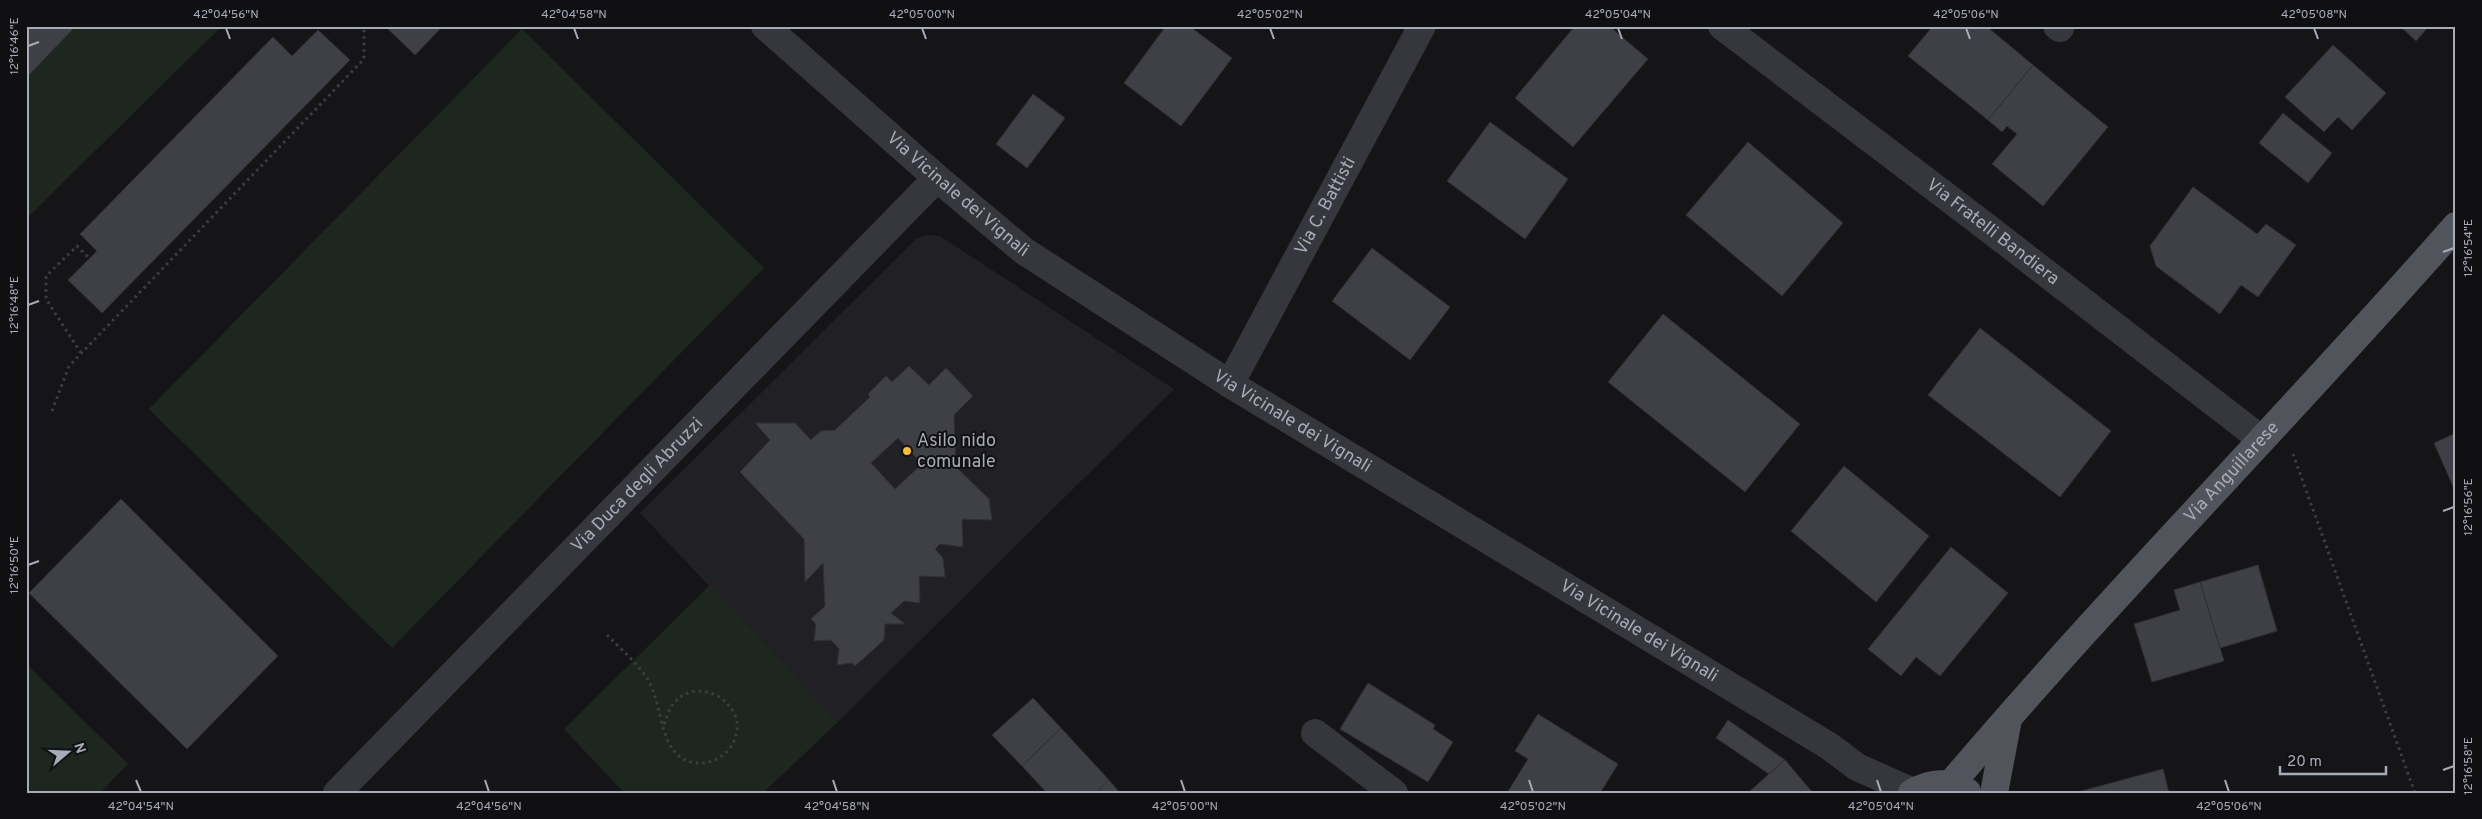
<svg xmlns="http://www.w3.org/2000/svg" width="2482" height="819" font-family="Overpass,sans-serif">
<rect width="100%" height="100%" fill="#151518"/>
<polygon fill="#212125" points="927,235 940,236 1174,389 838,722 640,513 916,239"/>
<g fill="#1d261f">
<polygon points="26,26 222,26 26,219"/>
<polygon points="522,29 764,268 392,648 149,409"/>
<polygon points="710,585 838,722 763,793 624,793 564,729"/>
<polygon points="26,664 128,764 100,793 26,793"/>
</g>
<g fill="#3f4045" stroke="#2f2f34" fill-rule="evenodd">
<polygon points="26,26 76,26 26,78"/>
<polygon points="385,26 443,26 415,55"/>
<polygon points="1166,26 1189,26 1232,58 1181,126 1124,83"/>
<polygon points="1575,26 1609,26 1648,59 1573,147 1515,98"/>
<polygon points="1933,26 1986,26 2033,65 1988,120 1908,56"/>
<polygon points="2400,26 2429,26 2416,41"/>
<polygon points="318,30 350,60 102,313 68,280 97,251 80,234 273,37 292,56"/>
<polygon points="2333,45 2386,93 2352,130 2338,117 2324,132 2285,97"/>
<polygon points="2033,65 2108,127 2043,206 1992,164 2017,134 2007,126 2002,132 1988,120"/>
<polygon points="1033,94 1065,118 1027,168 996,144"/>
<polygon points="2283,113 2332,153 2308,183 2259,143"/>
<polygon points="1490,122 1568,179 1525,239 1447,181"/>
<polygon points="1748,142 1843,223 1782,296 1686,215"/>
<polygon points="2193,187 2257,234 2266,224 2296,245 2258,297 2241,285 2220,314 2156,266 2150,246"/>
<polygon points="1372,248 1450,307 1410,360 1332,301"/>
<polygon points="1663,314 1800,424 1745,492 1608,382"/>
<polygon points="1980,328 2111,431 2060,497 1928,395"/>
<path d="M909 366 929 385 946 368 973 396 954 415 956 467 989 499 992 520 962 519 963 547 940 544 935 549 943 558 945 577 919 576 920 603 904 601 891 613 905 624H885L884 640 855 666 852 663 837 665 839 649 831 640 814 641 816 624 811 619 825 606 823 563 805 582 804 539 740 472 770 440 755 423H795L811 440 821 431 835 430 870 397 868 394 886 376 892 382ZM898 438 922 464 895 489 871 463Z"/>
<polygon points="2456,433 2456,493 2434,443"/>
<polygon points="1844,466 1929,536 1876,602 1791,531"/>
<polygon points="121,499 278,656 187,749 29,593"/>
<polygon points="1951,547 2008,593 1940,676 1916,657 1901,676 1868,649"/>
<polygon points="2258,565 2277,631 2220,648 2200,582"/>
<polygon points="2200,582 2224,661 2152,682 2134,624 2180,610 2174,590"/>
<polygon points="1368,683 1435,725 1433,729 1453,742 1428,782 1340,729"/>
<polygon points="1033,698 1061,728 1022,766 992,735"/>
<polygon points="1538,714 1618,764 1600,793 1507,793 1528,759 1515,751"/>
<polygon points="1728,720 1785,760 1769,774 1716,738"/>
<polygon points="1061,728 1109,780 1096,793 1047,793 1022,766"/>
<polygon points="1785,760 1813,793 1748,793 1769,774"/>
<polygon points="2163,769 2169,793 2074,793"/>
<polygon points="1109,780 1120,793 1096,793"/>
</g>
<g fill="none" stroke-linecap="round" stroke-linejoin="round">
<g stroke="#3c3e44" stroke-width="3" stroke-dasharray="2.5 4" stroke-linecap="butt">
<polyline points="81,353 46,299 46,276 77,246 89,258"/>
<polyline points="52,411 69,366 364,59 364,26"/>
<polyline points="2293,454 2415,793"/>
<path d="M607 635C621 649 637 663 648 680 664 706 658 759 696 763 709 764 721 759 729 749 764 704 678 657 664 726"/>
</g>
<g stroke="#36373d" stroke-width="28">
<path id="s1" d="M765 26 937 178 1024 251 1230 384 1829 746 1857 767 1913 792"/>
<path id="s2" d="M1722 26 1976 219 2261 439"/>
<polyline points="2057,26 2060,28"/>
<path id="s3" d="M1230 384 1422 26"/>
<polyline points="1315,733 1394,793"/>
<path id="s4" d="M337 793 937 178"/>
</g>
<g stroke="#52545c" stroke-width="28">
<path id="s5" d="M1950 785C2113 593 2290 415 2456 226"/>
<path d="M1912 793C1929 783 1951 780 1967 792"/>
<polyline points="1994,793 2008,719"/>
</g>
</g>
<path fill="none" stroke="#a7abb8" stroke-width="2" d="M226 28 230 39M574 28 578 39M922 28 926 39M1270 28 1274 39M1618 28 1622 39M1966 28 1970 39M2314 28 2318 39M28 46 39 42M2443 252 2454 248M28 305 39 301M2443 511 2454 507M28 565 39 561M2443 770 2454 766M136 780 141 792M485 780 489 792M833 780 837 792M1181 780 1185 792M1529 780 1533 792M1877 780 1881 792M2225 780 2229 792"/>
<circle fill="#fdbd28" stroke="#101013" stroke-width="2" cx="907" cy="451" r="5"/>
<g text-anchor="middle" dominant-baseline="central" stroke-width="4" stroke-linejoin="round" paint-order="stroke">
<g font-size="18" fill="#a7abb8" stroke="#101013">
<text stroke="none"><textPath href="#s1" startOffset="256">Via Vicinale dei Vignali</textPath></text>
<text stroke="none"><textPath href="#s3" startOffset="202">Via C. Battisti</textPath></text>
<text stroke="none"><textPath href="#s2" startOffset="340">Via Fratelli Bandiera</textPath></text>
<text stroke="none"><textPath href="#s1" startOffset="661">Via Vicinale dei Vignali</textPath></text>
<text stroke="none"><textPath href="#s5" startOffset="421">Via Anguillarese</textPath></text>
<text stroke="none"><textPath href="#s4" startOffset="430">Via Duca degli Abruzzi</textPath></text>
<text stroke="none"><textPath href="#s1" startOffset="1066">Via Vicinale dei Vignali</textPath></text>
</g>
<g font-size="18" fill="#a7abb8" stroke="#101013" text-anchor="start">
<text x="917" y="441">Asilo nido<tspan x="917" dy="21">comunale</tspan></text>
</g>
</g>
<rect width="2482" height="819" fill="none" stroke="#101013" stroke-width="55"/>
<g transform="translate(68 752) rotate(71)" stroke="#101013" stroke-width="4" paint-order="stroke">
<path d="M0-4L9 19L0 12L-9 19Z" fill="#a7abb8"/>
<text y="-8" font-size="14" font-weight="bold" text-anchor="middle" fill="#a7abb8">N</text>
</g>
<path d="M2280 766v8h106v-8" fill="none" stroke="#a7abb8" stroke-width="2.5"/>
<text x="2287" y="766" font-size="15" fill="#a7abb8" stroke="#101013" stroke-width="4" paint-order="stroke">20 m</text>
<rect x="28" y="28" width="2426" height="764" fill="none" stroke="#a7abb8" stroke-width="2"/>
<g font-size="12" text-anchor="middle" fill="#a7abb8">
<text x="226" y="18">42°04'56"N</text>
<text x="574" y="18">42°04'58"N</text>
<text x="922" y="18">42°05'00"N</text>
<text x="1270" y="18">42°05'02"N</text>
<text x="1618" y="18">42°05'04"N</text>
<text x="1966" y="18">42°05'06"N</text>
<text x="2314" y="18">42°05'08"N</text>
<text transform="translate(14 46) rotate(-90)" y="4">12°16'46"E</text>
<text transform="translate(2468 248) rotate(-90)" y="4">12°16'54"E</text>
<text transform="translate(14 305) rotate(-90)" y="4">12°16'48"E</text>
<text transform="translate(2468 507) rotate(-90)" y="4">12°16'56"E</text>
<text transform="translate(14 565) rotate(-90)" y="4">12°16'50"E</text>
<text transform="translate(2468 766) rotate(-90)" y="4">12°16'58"E</text>
<text x="141" y="810">42°04'54"N</text>
<text x="489" y="810">42°04'56"N</text>
<text x="837" y="810">42°04'58"N</text>
<text x="1185" y="810">42°05'00"N</text>
<text x="1533" y="810">42°05'02"N</text>
<text x="1881" y="810">42°05'04"N</text>
<text x="2229" y="810">42°05'06"N</text>
</g>
</svg>
